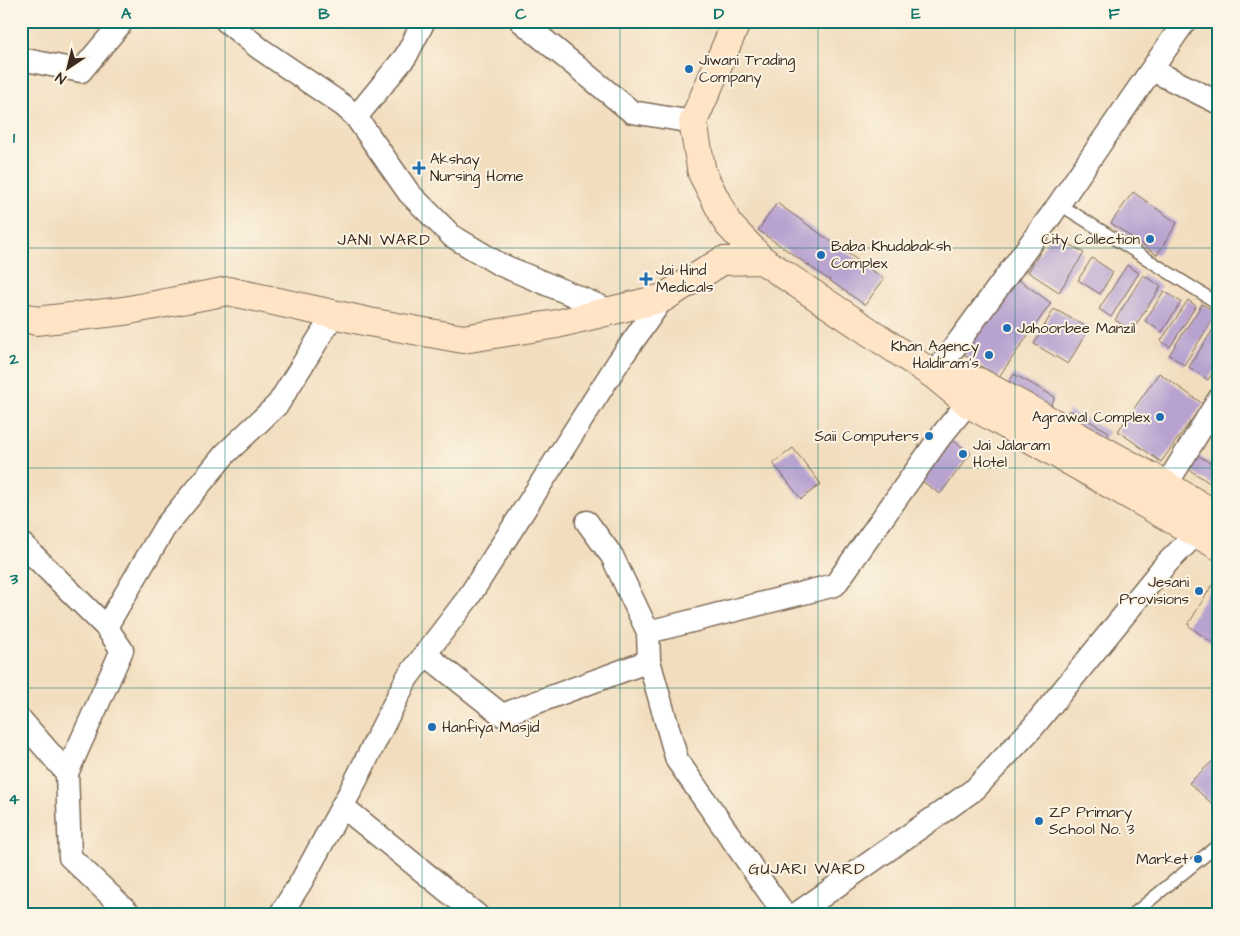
<svg xmlns="http://www.w3.org/2000/svg" width="1240" height="936" font-family="'Architects Daughter',sans-serif">
<rect width="100%" height="100%" fill="#fcf5e5"/>
<filter id="ink" filterUnits="userSpaceOnUse"><feTurbulence type="fractalNoise" baseFrequency=".02" numOctaves="2"/><feDisplacementMap in="SourceGraphic" scale="10" xChannelSelector="R" yChannelSelector="G"/><feConvolveMatrix kernelMatrix="1 2 1 2 8 2 1 2 1" color-interpolation-filters="sRGB"/></filter>
<filter id="wash" filterUnits="userSpaceOnUse"><feTurbulence type="fractalNoise" baseFrequency=".0096" numOctaves="4" result="noise"/><feDisplacementMap in="SourceGraphic" scale="20" xChannelSelector="R" yChannelSelector="G"/><feGaussianBlur stdDeviation="1.12" result="paint"/><feColorMatrix in="noise" values="0 0 0 0 0 0 0 0 0 0 0 0 0 0 0 0 0 1.4 0 .05"/><feComposite in="paint" operator="in"/></filter>
<g filter="url(#wash)">
<rect width="100%" height="100%" fill="#f2debf"/>
<g id="blocks">
<g fill="#b8a3d0">
<polygon points="1133,192 1177,223 1157,255 1111,223"/>
<polygon points="777,203 884,279 865,305 758,230"/>
<polygon points="1052,233 1084,253 1059,292 1028,272"/>
<polygon points="1092,258 1113,272 1100,294 1078,280"/>
<polygon points="1127,265 1139,273 1111,317 1099,309"/>
<polygon points="1143,275 1161,286 1132,331 1115,320"/>
<polygon points="1015,277 1051,303 998,378 962,353"/>
<polygon points="1164,291 1181,302 1162,332 1145,321"/>
<polygon points="1188,300 1196,306 1170,347 1161,341"/>
<polygon points="1202,304 1217,313 1184,365 1169,355"/>
<polygon points="1054,309 1089,328 1068,364 1034,344"/>
<polygon points="1219,320 1219,364 1208,380 1189,367"/>
<polygon points="1159,373 1203,404 1161,462 1118,431"/>
<polygon points="1014,374 1055,397 1047,413 1005,389"/>
<polygon points="1069,410 1109,432 1103,442 1064,420"/>
<polygon points="945,435 971,453 940,494 915,476"/>
<polygon points="793,448 821,484 801,499 773,463"/>
<polygon points="1194,453 1219,468 1219,489 1185,467"/>
<polygon points="1212,585 1219,589 1219,648 1188,625"/>
<polygon points="1219,755 1219,810 1189,783"/>
</g>
</g>
</g>
<g filter="url(#ink)">
<use href="#blocks" fill-opacity="0" stroke="#7b6956" stroke-width="1"/>
<g fill="none" stroke-linecap="round" stroke-linejoin="round">
<g stroke="#7b6956" stroke-width="14">
<g id="lane">
<polyline points="1059,204 1219,304"/>
<polyline points="1132,915 1219,844"/>
</g>
</g>
<g stroke="#7b6956" stroke-width="25">
<g id="street">
<polyline points="226,21 259,48 344,106 356,117"/>
<polyline points="424,21 406,56 356,117 409,193 452,236 499,264 611,311"/>
<polyline points="521,21 632,112 693,122"/>
<polyline points="21,59 81,71 123,21"/>
<polyline points="1152,70 1219,103"/>
<polyline points="934,375 1052,214 1185,21"/>
<polyline points="1157,500 1219,399"/>
<polyline points="587,522 612,556 648,632 649,661 677,760 785,915"/>
<polyline points="21,543 106,627 122,650 67,773 70,857 131,915"/>
<polyline points="106,627 165,527 225,454 278,404 334,314"/>
<polyline points="648,632 835,585 940,437 968,403"/>
<polyline points="425,654 502,715 649,661"/>
<polyline points="21,720 67,773"/>
<polyline points="342,806 477,915"/>
<polyline points="280,915 301,882 350,792 407,678 468,598 619,361 663,298"/>
<polyline points="795,915 975,789 1033,727 1164,566 1197,533 1205,520"/>
</g>
</g>
<g stroke="#7b6956" stroke-width="30">
<g id="secondary">
<polyline points="737,21 693,122 702,173 728,224 762,260 934,375 968,403 1219,546"/>
<polyline points="21,316 36,321 124,311 228,291 369,322 463,339 557,324 663,298 722,261 762,260"/>
<polyline points="935,375 979,382 1166,485 1219,517"/>
</g>
</g>
<use href="#lane" stroke="#fff" stroke-width="11"/>
<use href="#street" stroke="#fff" stroke-width="22"/>
<use href="#secondary" stroke="#ffe4c6" stroke-width="28"/>
</g>
</g>
<path fill="none" stroke="#0f766e" stroke-width="1" stroke-opacity="0.55" d="M225 21V915M422 21V915M620 21V915M818 21V915M1015 21V915M21 248H1219M21 468H1219M21 688H1219"/>
<g fill="#1f6fb2" stroke="#fcf5e5" stroke-width="2">
<circle cx="689" cy="69" r="5"/>
<path d="M416.5 160.5h5v5h5v5h-5v5h-5v-5h-5v-5h5z"/>
<circle cx="1150" cy="239" r="5"/>
<circle cx="821" cy="255" r="5"/>
<path d="M643.5 271.5h5v5h5v5h-5v5h-5v-5h-5v-5h5z"/>
<circle cx="1007" cy="328" r="5"/>
<circle cx="989" cy="355" r="5"/>
<circle cx="1160" cy="417" r="5"/>
<circle cx="929" cy="436" r="5"/>
<circle cx="963" cy="454" r="5"/>
<circle cx="1199" cy="591" r="5"/>
<circle cx="432" cy="727" r="5"/>
<circle cx="1039" cy="821" r="5"/>
<circle cx="1198" cy="859" r="5"/>
</g>
<g text-anchor="middle" dominant-baseline="central" stroke-width="4" stroke-linejoin="round" paint-order="stroke">
<g font-size="15" fill="#3b2a1e" stroke="#fcf5e5" text-anchor="start">
<text x="699" y="60">Jiwani Trading<tspan x="699" dy="17">Company</tspan></text>
<text x="430" y="159">Akshay<tspan x="430" dy="17">Nursing Home</tspan></text>
<text x="1140" y="239" text-anchor="end">City Collection</text>
<text x="831" y="246">Baba Khudabaksh<tspan x="831" dy="17">Complex</tspan></text>
<text x="656" y="270">Jai Hind<tspan x="656" dy="17">Medicals</tspan></text>
<text x="1017" y="328">Jahoorbee Manzil</text>
<text x="979" y="346" text-anchor="end">Khan Agency<tspan x="979" dy="17">Haldiram's</tspan></text>
<text x="1150" y="417" text-anchor="end">Agrawal Complex</text>
<text x="919" y="436" text-anchor="end">Saii Computers</text>
<text x="973" y="445">Jai Jalaram<tspan x="973" dy="17">Hotel</tspan></text>
<text x="1189" y="582" text-anchor="end">Jesani<tspan x="1189" dy="17">Provisions</tspan></text>
<text x="442" y="727">Hanfiya Masjid</text>
<text x="1049" y="812">ZP Primary<tspan x="1049" dy="17">School No. 3</tspan></text>
<text x="1188" y="859" text-anchor="end">Market</text>
</g>
<g font-size="16" letter-spacing="1" fill="#3b2a1e" stroke="#fcf5e5">
<text x="384" y="240">JANI WARD</text>
<text x="807" y="869">GUJARI WARD</text>
</g>
</g>
<rect width="1240" height="936" fill="none" stroke="#fcf5e5" stroke-width="55"/>
<g transform="translate(68 68) rotate(215)" stroke="#fcf5e5" stroke-width="4" paint-order="stroke">
<path d="M0-4L9 19L0 12L-9 19Z" fill="#3b2a1e"/>
<text y="-8" font-size="14" font-weight="bold" text-anchor="middle" fill="#3b2a1e">N</text>
</g>
<rect x="28" y="28" width="1184" height="880" fill="none" stroke="#0f766e" stroke-width="2"/>
<g font-size="16" text-anchor="middle" font-weight="bold" fill="#0f766e">
<text x="126" y="19">A</text>
<text x="324" y="19">B</text>
<text x="521" y="19">C</text>
<text x="719" y="19">D</text>
<text x="916" y="19">E</text>
<text x="1114" y="19">F</text>
<text x="14" y="143">1</text>
<text x="14" y="364">2</text>
<text x="14" y="584">3</text>
<text x="14" y="804">4</text>
</g>
</svg>
